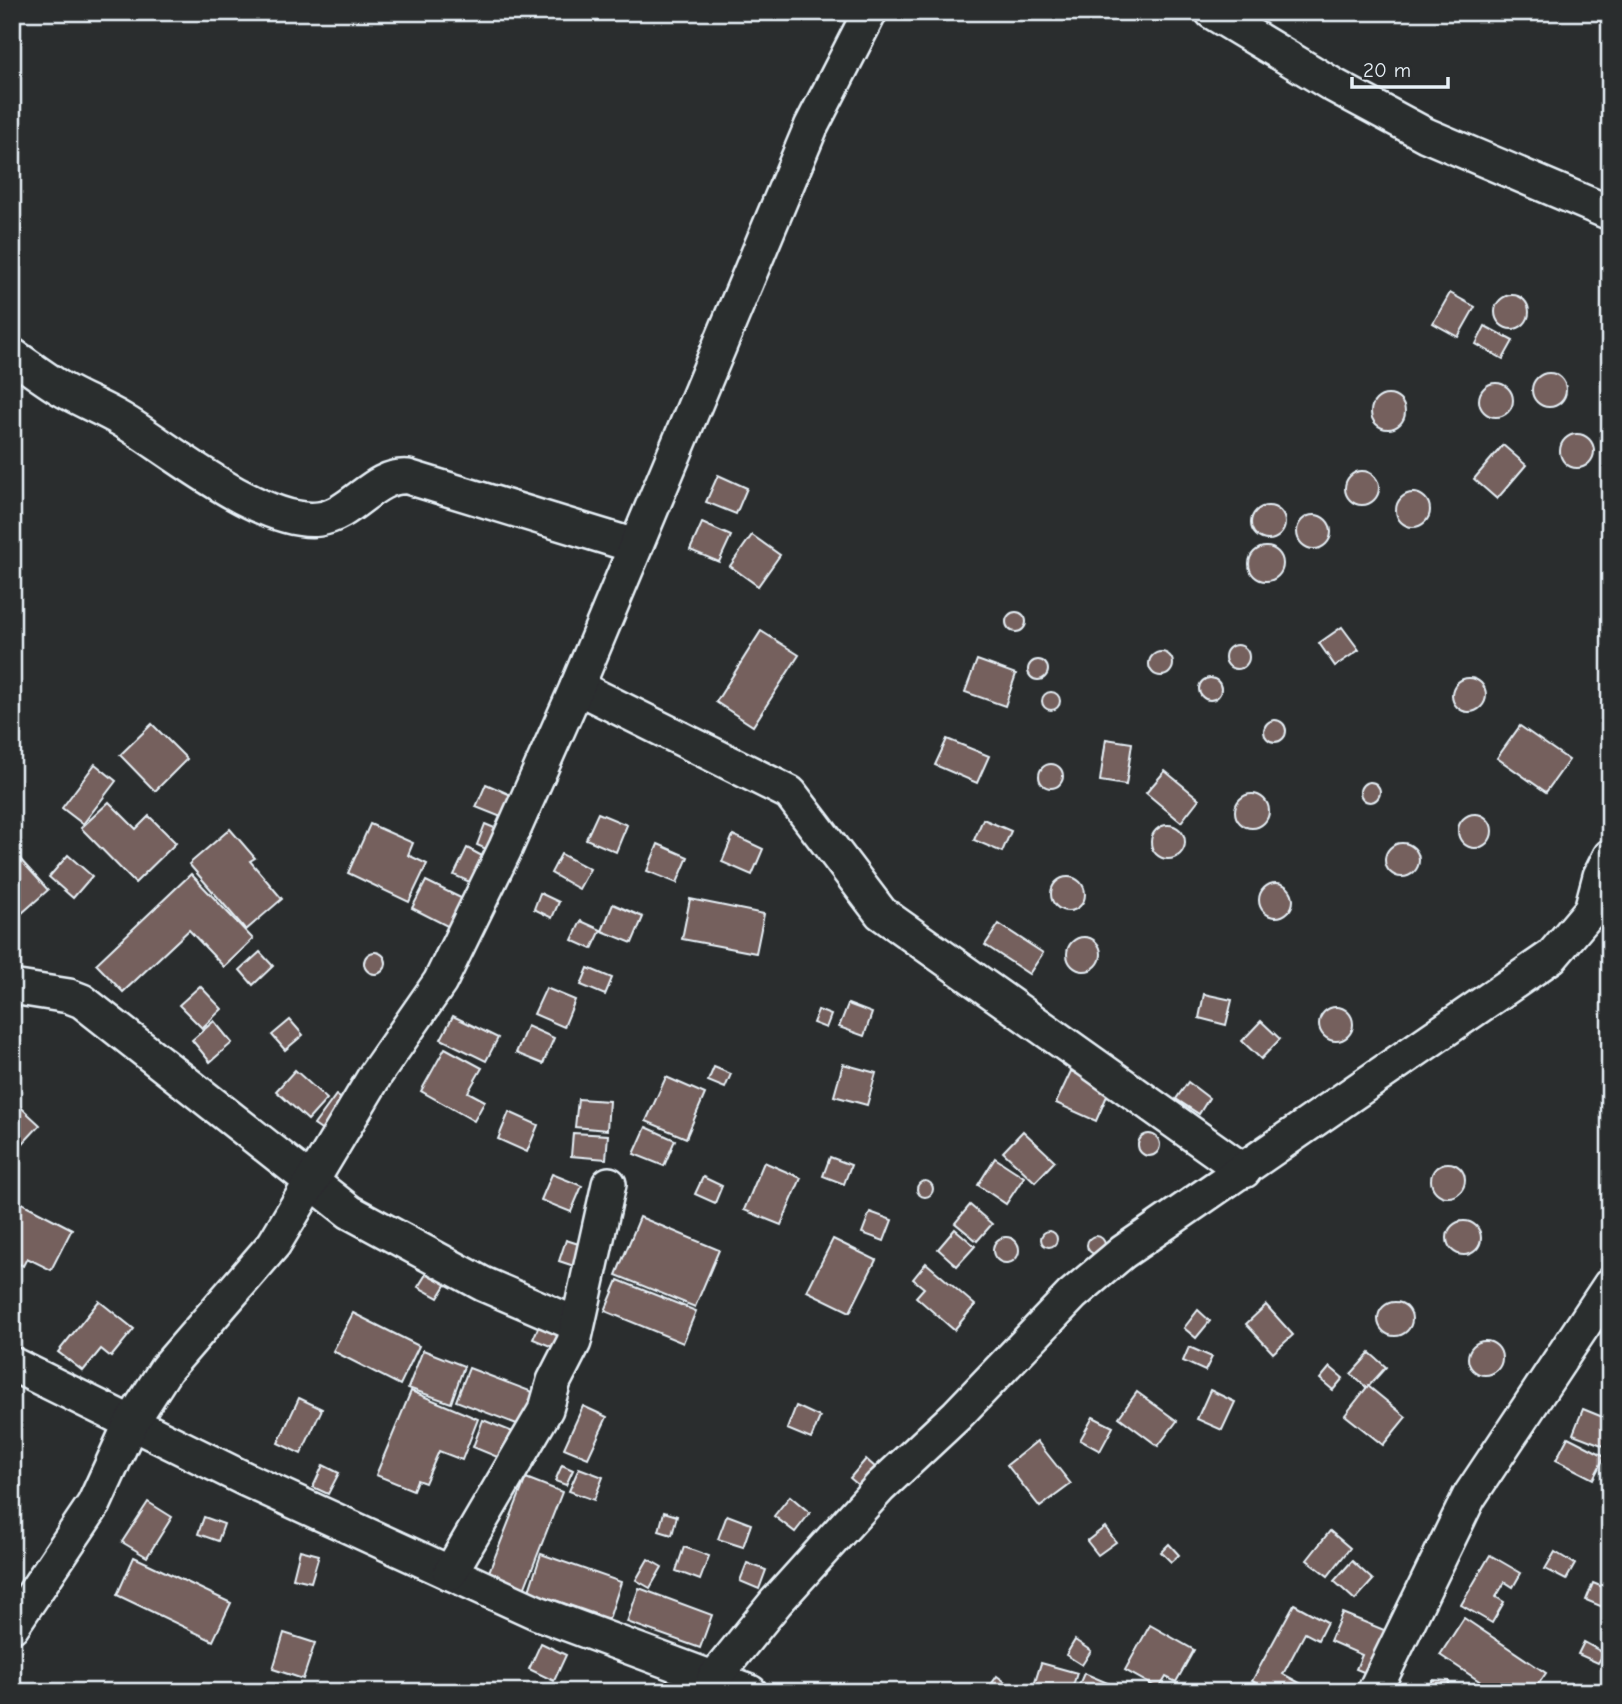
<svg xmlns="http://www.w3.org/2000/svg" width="1622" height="1704" font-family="'Comic Neue',sans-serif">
<rect width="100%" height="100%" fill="#2a2d2e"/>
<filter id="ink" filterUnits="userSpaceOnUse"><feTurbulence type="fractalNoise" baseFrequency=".0143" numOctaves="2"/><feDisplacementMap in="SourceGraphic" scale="14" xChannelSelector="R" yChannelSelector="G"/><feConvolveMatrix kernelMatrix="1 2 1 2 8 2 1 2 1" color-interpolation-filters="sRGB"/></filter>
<g filter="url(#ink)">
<g fill="#74615d" stroke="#e8f1f8" stroke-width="2">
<polygon points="1450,293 1475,307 1458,337 1433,323"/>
<circle cx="1512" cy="312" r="17"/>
<polygon points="1485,326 1513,341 1503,359 1476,344"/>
<circle cx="1549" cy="390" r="17"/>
<circle cx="1496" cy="400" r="17"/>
<circle cx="1388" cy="412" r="17"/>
<circle cx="1577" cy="451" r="17"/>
<polygon points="1503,445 1526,465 1497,499 1474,479"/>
<circle cx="1362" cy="488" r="17"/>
<polygon points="718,475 747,488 736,514 706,502"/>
<circle cx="1413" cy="510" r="17"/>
<circle cx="1268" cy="523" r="17"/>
<circle cx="1314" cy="532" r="17"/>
<polygon points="702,523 731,536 719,562 690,550"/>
<polygon points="752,535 780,555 758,586 730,566"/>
<circle cx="1266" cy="564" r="17"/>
<circle cx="1016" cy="622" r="10"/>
<polygon points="1342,627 1359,650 1335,666 1319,643"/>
<polygon points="761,631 799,655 753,726 716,702"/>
<circle cx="1237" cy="657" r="12"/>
<circle cx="1161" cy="664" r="12"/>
<polygon points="977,660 1016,674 1005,706 965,692"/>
<circle cx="1038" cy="670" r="10"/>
<circle cx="1469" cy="695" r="17"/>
<circle cx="1210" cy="689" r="11"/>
<circle cx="1051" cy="701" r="9"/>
<circle cx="1275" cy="731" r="11"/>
<polygon points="152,724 187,759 155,791 120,755"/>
<polygon points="1520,726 1569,760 1546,792 1497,758"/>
<polygon points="947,739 989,756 977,783 935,765"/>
<polygon points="1106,739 1132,743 1126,785 1100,781"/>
<circle cx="1051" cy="776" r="12"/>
<polygon points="95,764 116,781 83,824 62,808"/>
<polygon points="1165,771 1199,799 1181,822 1146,793"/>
<circle cx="1370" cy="792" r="10"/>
<polygon points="486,784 511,795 501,817 476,807"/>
<circle cx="1252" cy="811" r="17"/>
<polygon points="109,802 136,829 149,816 176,843 135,883 81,828"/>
<polygon points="598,813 627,825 616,852 586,839"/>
<circle cx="1475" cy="831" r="17"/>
<polygon points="983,819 1011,831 1002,852 974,840"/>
<polygon points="370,824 413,843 408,855 427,864 409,902 348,873"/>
<polygon points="485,824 504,832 495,853 477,845"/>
<circle cx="1168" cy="842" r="17"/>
<polygon points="230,829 255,858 250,861 282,899 246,930 189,864"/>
<polygon points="733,835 763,849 752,875 722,862"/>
<circle cx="1402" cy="860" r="17"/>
<polygon points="658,844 688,857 677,883 647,871"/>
<polygon points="467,848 486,858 474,884 454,875"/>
<polygon points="561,854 590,869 579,889 551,873"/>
<polygon points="68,855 92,876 73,898 49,877"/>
<polygon points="19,858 48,890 12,922 12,864"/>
<polygon points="191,874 253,939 224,967 189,930 123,992 96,964"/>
<circle cx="1068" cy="894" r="17"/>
<polygon points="426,881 469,902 455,930 412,908"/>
<circle cx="1276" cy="900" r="17"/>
<polygon points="540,893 559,902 552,918 534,909"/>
<polygon points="690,899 764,914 756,953 682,939"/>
<polygon points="613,904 643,917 632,943 602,931"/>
<polygon points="581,921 601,930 592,949 572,940"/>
<polygon points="999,924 1043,953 1029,974 985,945"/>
<circle cx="1084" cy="954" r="17"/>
<polygon points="260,952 273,966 253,985 240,970"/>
<circle cx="375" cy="963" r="11"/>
<polygon points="588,968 612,978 605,995 581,985"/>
<polygon points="200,986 222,1009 202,1028 179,1005"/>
<polygon points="546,988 575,1000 564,1027 534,1014"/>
<polygon points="1204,994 1232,1000 1226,1025 1199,1018"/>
<polygon points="848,1004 872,1013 864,1036 839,1027"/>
<circle cx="1336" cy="1024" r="17"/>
<polygon points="818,1010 831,1015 826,1028 813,1023"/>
<polygon points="453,1016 498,1038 486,1061 441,1039"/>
<polygon points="290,1020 303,1035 285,1050 272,1035"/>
<polygon points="214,1021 232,1043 210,1062 192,1040"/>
<polygon points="1261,1021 1280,1039 1261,1059 1242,1041"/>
<polygon points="527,1026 554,1038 543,1064 516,1053"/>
<polygon points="445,1048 482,1068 468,1092 485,1101 474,1121 421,1091"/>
<polygon points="843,1064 876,1073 867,1105 834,1096"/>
<polygon points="714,1067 731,1074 725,1088 708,1081"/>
<polygon points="295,1070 327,1099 308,1120 276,1091"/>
<polygon points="1071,1071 1110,1089 1096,1121 1056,1103"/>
<polygon points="666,1077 705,1094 686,1138 646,1121"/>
<polygon points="1188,1082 1209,1098 1199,1114 1176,1099"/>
<polygon points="336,1095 352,1107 330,1136 314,1125"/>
<polygon points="578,1099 609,1101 607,1130 575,1127"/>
<polygon points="13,1100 40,1125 12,1155 12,1101"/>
<polygon points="509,1112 538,1125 527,1152 498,1139"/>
<polygon points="646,1127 675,1140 664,1166 634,1154"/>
<polygon points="1023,1131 1055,1161 1035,1182 1003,1152"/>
<polygon points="573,1133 608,1135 606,1159 571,1156"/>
<circle cx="1149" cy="1145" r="11"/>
<polygon points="830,1157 851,1165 844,1184 823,1176"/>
<polygon points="995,1158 1024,1177 1006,1204 978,1185"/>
<polygon points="764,1162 801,1178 781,1225 744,1210"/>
<circle cx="1448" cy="1180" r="17"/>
<polygon points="552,1174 582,1186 571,1212 541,1200"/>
<polygon points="703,1177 722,1186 715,1203 695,1194"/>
<circle cx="925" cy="1189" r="8"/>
<polygon points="12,1198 72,1229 51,1270 27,1258 23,1266 12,1260"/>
<polygon points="970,1205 992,1224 977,1241 955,1223"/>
<polygon points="870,1212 892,1220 884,1241 862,1233"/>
<polygon points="640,1217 719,1250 695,1307 616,1275"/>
<circle cx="1464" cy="1238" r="17"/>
<polygon points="955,1229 975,1246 957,1266 938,1249"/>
<circle cx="1049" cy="1239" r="8"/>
<circle cx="1096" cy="1245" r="9"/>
<circle cx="1006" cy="1250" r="13"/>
<polygon points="833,1239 876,1260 850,1312 807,1291"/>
<polygon points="566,1240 588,1247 580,1268 559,1261"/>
<polygon points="926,1263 975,1305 954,1330 916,1297 924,1288 913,1279"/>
<polygon points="428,1271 448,1282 438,1298 418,1287"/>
<polygon points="618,1280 696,1311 683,1343 605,1311"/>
<polygon points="99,1301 134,1329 111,1357 101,1349 83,1371 58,1352"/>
<circle cx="1395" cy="1319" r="17"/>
<polygon points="1266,1305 1293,1335 1273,1353 1246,1324"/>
<polygon points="1198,1310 1210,1321 1196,1338 1184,1328"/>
<polygon points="545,1312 570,1323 560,1350 533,1339"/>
<polygon points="353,1313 419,1346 400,1385 333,1351"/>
<circle cx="1485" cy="1358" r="17"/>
<polygon points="1189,1347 1212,1357 1205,1371 1183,1361"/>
<polygon points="423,1350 464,1366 451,1403 408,1388"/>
<polygon points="1370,1353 1386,1367 1367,1388 1351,1374"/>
<polygon points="1330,1367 1343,1378 1333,1390 1320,1379"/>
<polygon points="469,1368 535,1393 522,1426 456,1401"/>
<polygon points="1368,1386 1406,1417 1383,1445 1345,1415"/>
<polygon points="1210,1390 1235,1402 1222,1430 1197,1419"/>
<polygon points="411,1391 478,1419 462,1460 439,1451 425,1483 417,1480 413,1490 376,1475"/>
<polygon points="1137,1392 1177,1421 1158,1446 1119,1417"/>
<polygon points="299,1398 322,1409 301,1454 278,1443"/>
<polygon points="583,1406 607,1417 588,1458 564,1448"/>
<polygon points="796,1406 820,1417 811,1439 787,1429"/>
<polygon points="1583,1409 1610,1420 1607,1447 1573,1434"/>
<polygon points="1093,1417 1113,1427 1100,1451 1080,1440"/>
<polygon points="483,1420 518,1434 507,1461 473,1447"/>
<polygon points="1568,1437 1605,1456 1593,1479 1556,1460"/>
<polygon points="1037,1441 1071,1484 1040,1507 1007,1465"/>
<polygon points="866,1459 886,1477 870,1495 850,1478"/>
<polygon points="323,1465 339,1473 328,1494 313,1487"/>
<polygon points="562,1465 573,1470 566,1485 555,1481"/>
<polygon points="579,1468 603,1477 594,1500 569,1491"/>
<polygon points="526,1478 562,1492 523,1592 487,1577"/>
<polygon points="790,1496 810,1513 795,1532 774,1516"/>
<polygon points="148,1502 172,1517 147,1557 122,1542"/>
<polygon points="664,1512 677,1516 672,1535 659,1531"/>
<polygon points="727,1515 751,1524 743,1547 718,1539"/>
<polygon points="204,1517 224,1524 218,1541 198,1534"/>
<polygon points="1105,1527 1116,1542 1098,1555 1087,1541"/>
<polygon points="1330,1531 1350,1548 1328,1576 1307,1560"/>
<polygon points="1169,1544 1179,1555 1171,1562 1161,1552"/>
<polygon points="684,1547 709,1556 700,1580 676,1571"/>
<polygon points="300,1550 319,1555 311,1582 293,1578"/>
<polygon points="1555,1552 1575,1564 1566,1580 1545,1569"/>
<polygon points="541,1554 621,1582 609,1619 529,1591"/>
<polygon points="1490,1555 1521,1573 1513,1587 1505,1582 1496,1597 1504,1602 1492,1623 1461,1605"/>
<polygon points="134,1557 231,1603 213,1641 117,1595"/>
<polygon points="648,1559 662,1567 650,1588 636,1580"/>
<polygon points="1352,1561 1373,1580 1355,1600 1334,1581"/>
<polygon points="747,1563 766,1570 759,1589 740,1581"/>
<polygon points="1593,1583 1610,1590 1610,1610 1586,1600"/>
<polygon points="639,1588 712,1615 700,1648 627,1622"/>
<polygon points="1294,1604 1327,1622 1318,1640 1305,1633 1283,1674 1309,1688 1307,1692 1272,1692 1252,1681"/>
<polygon points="1342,1613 1389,1632 1371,1675 1356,1669 1362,1655 1330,1641"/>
<polygon points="1464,1618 1546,1673 1533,1692 1496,1692 1440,1655"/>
<polygon points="1150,1625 1194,1650 1176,1682 1166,1677 1159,1689 1125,1670"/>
<polygon points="284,1633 315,1643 303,1679 273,1669"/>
<polygon points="1075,1640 1091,1651 1082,1665 1066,1655"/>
<polygon points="1584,1642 1604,1653 1598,1663 1578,1654"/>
<polygon points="541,1643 566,1655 554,1681 529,1669"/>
<polygon points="1041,1663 1077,1673 1071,1692 1032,1692"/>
<polygon points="1084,1673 1110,1684 1107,1692 1076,1692"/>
<polygon points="997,1676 1015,1689 1012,1692 986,1692"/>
<polygon points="1432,1680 1449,1681 1449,1692 1432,1692"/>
</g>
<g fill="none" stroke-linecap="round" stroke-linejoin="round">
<g stroke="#e8f1f8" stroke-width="38">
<g id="minor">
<polyline points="1212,12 1333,85 1426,135 1610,213"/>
<path d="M12 355C28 366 44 378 60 388 80 400 102 408 122 420 170 449 262 526 319 519 354 514 373 474 408 477L635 546"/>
<polyline points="577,687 790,793 881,913 1244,1171"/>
<polyline points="12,987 69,996 82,1001 350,1212 483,1284 576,1324"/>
<polyline points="12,1364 245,1479 538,1613 750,1692"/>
<polyline points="450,1573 546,1409 554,1381 574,1342 609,1184"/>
<polyline points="12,1626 94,1504 131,1423 166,1369 274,1244 376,1074 440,982 506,847 577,687 811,127 870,12"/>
<polyline points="714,1678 776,1602 880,1487 957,1415 1072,1295 1123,1252 1552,956 1591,910 1600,876 1610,856"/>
<polyline points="1374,1692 1469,1497 1610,1285"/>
</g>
</g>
<use href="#minor" stroke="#2a2d2e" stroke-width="33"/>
</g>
</g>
<rect width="1622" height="1704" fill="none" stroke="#2a2d2e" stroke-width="42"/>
<rect x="21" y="21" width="1580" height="1662" fill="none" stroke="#e8f1f8" stroke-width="2.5" filter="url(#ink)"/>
<path d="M1352 77v10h96v-10" fill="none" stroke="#e8f1f8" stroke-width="3.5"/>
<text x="1363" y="77" font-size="21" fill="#e8f1f8" stroke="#2a2d2e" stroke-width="5" paint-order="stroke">20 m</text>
</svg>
